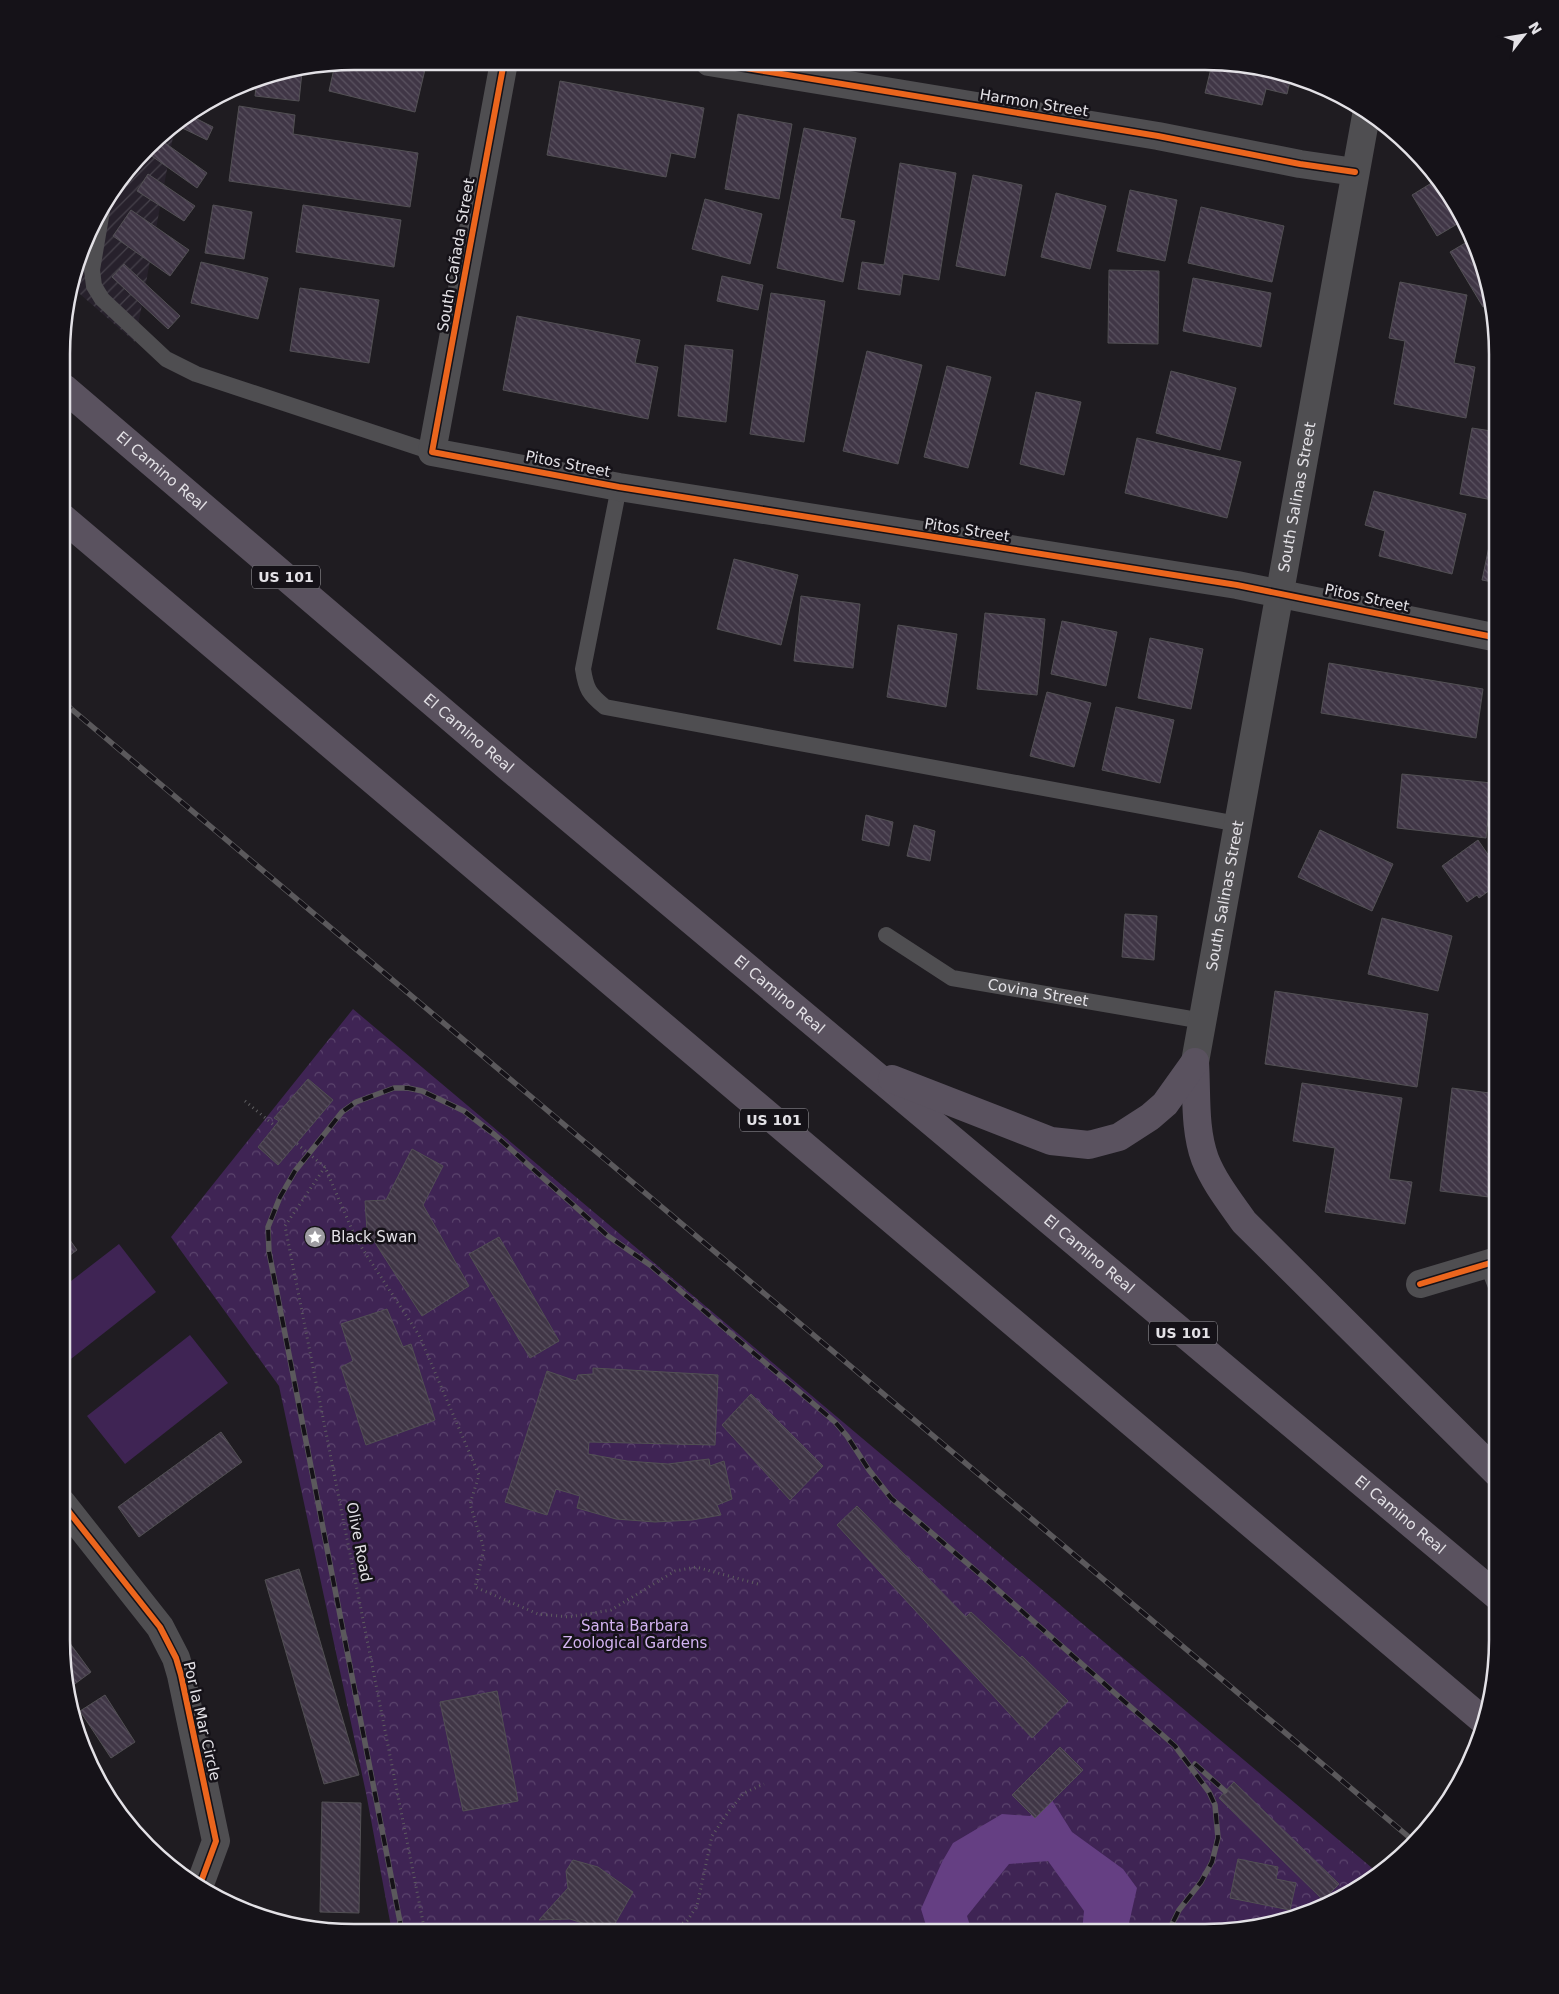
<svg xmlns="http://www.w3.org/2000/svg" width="1559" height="1994" font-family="'DejaVu Sans',sans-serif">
<defs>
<pattern id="industrial-furrows" width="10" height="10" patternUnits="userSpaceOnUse" patternTransform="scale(1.25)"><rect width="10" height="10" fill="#27212c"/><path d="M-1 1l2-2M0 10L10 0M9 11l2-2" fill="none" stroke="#46414b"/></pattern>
<pattern id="park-crowns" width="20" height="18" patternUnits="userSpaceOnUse" patternTransform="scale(1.25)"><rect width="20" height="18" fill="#3f2454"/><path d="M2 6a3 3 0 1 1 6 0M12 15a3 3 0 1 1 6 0" fill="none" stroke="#5b446d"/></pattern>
<pattern id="building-back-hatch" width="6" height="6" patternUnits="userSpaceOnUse" patternTransform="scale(1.25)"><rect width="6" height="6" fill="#403646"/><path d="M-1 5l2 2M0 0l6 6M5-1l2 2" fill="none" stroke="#5b5361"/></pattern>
</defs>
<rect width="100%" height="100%" fill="#1f1c21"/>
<polygon fill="url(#industrial-furrows)" points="175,126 135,342 73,288 100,208 161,134"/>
<polygon fill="url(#park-crowns)" points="353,1009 1378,1873 1351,1894 1281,1923 1224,1932 392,1932 366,1793 279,1386 171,1237"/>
<g fill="#3f2454">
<polygon points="119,1244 156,1292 62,1366 62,1288"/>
<polygon points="190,1335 228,1383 125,1464 87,1416"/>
</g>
<polygon fill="#653f83" points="1050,1797 1072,1832 1123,1869 1137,1888 1127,1932 1082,1932 1084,1911 1048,1861 1009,1864 967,1916 972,1932 928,1932 921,1909 942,1862 953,1843 1002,1814 1030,1816"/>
<g fill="url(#building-back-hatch)" stroke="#525054">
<polygon points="354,61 427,61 415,112 329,91 335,64"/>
<polygon points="1095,63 1128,63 1119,66"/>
<polygon points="1212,64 1244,64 1291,77 1287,94 1266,89 1262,105 1205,93"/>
<polygon points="295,71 302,72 299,101 255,96 257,78"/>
<polygon points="560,81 704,108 695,158 671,153 666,177 547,155"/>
<polygon points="239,106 295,115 293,134 418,153 410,207 229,181"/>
<polygon points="738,114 792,124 779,199 725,189"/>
<polygon points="191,116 213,127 207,140 176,125"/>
<polygon points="804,128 856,138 840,218 855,221 843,282 777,268"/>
<polygon points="158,138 207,173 197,188 146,152"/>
<polygon points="900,163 956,173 939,280 903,274 900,295 858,289 862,262 884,265"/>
<polygon points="148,174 195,206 184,221 137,191"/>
<polygon points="973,175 1022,185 1005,276 956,266"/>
<polygon points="1438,179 1459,208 1464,220 1437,236 1412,195"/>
<polygon points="1130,190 1177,200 1165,261 1117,251"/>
<polygon points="1056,193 1106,206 1090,269 1041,257"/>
<polygon points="705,199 762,214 750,264 692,249"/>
<polygon points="213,205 252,212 244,259 205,253"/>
<polygon points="303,205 401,220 394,267 296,252"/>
<polygon points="1201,207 1284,226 1272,282 1188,263"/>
<polygon points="131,210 189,250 170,276 113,236"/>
<polygon points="1472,239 1488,278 1491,302 1483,307 1450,252"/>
<polygon points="201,262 268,278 258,319 191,303"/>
<polygon points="124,264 180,316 168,329 112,277"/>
<polygon points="1109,270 1159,271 1158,344 1108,343"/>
<polygon points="722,276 763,285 758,310 717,301"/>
<polygon points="1193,278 1271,293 1261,347 1183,331"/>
<polygon points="1400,282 1467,295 1454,363 1475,367 1466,418 1394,404 1405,341 1389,338"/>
<polygon points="300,288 379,300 369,363 290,351"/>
<polygon points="771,293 825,301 804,442 750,434"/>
<polygon points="517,316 640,340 635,363 658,367 648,419 503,390"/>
<polygon points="685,345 733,350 726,422 678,416"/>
<polygon points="867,351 922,365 898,464 843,451"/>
<polygon points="947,366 991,377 968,468 924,457"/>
<polygon points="1171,371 1236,388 1220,450 1156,433"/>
<polygon points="1036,392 1081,402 1064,475 1020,464"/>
<polygon points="1472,428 1498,432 1498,501 1460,494"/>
<polygon points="1137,438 1241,462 1227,518 1125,493"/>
<polygon points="1374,491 1466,514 1452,574 1379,556 1385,531 1365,525"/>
<polygon points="1495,518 1498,518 1498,583 1482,580"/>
<polygon points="734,559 798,575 781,645 717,629"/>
<polygon points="801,596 860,604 853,668 794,661"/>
<polygon points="985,613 1045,619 1037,695 977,689"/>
<polygon points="1062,621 1117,632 1106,686 1051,674"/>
<polygon points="898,625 957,634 946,707 887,697"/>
<polygon points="1150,638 1203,649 1191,709 1138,698"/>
<polygon points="1329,663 1483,689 1476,738 1321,713"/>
<polygon points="1047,692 1091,703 1074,767 1030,756"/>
<polygon points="1116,707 1174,720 1160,783 1102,770"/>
<polygon points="1402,774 1492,783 1486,838 1397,828"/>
<polygon points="866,815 893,822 889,846 862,840"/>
<polygon points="914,825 935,831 930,861 907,856"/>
<polygon points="1320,830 1393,864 1372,911 1298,877"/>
<polygon points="1478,840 1498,869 1497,885 1479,898 1477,895 1467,902 1442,866"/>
<polygon points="1125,914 1157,916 1154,960 1122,957"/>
<polygon points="1382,918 1452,936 1438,991 1368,974"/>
<polygon points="1275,991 1428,1014 1417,1087 1265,1064"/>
<polygon points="308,1079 333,1100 278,1165 258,1147 279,1121 274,1118"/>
<polygon points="1302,1083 1402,1098 1389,1179 1412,1182 1405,1224 1325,1212 1335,1148 1293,1141"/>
<polygon points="1452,1088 1497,1094 1497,1198 1440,1191"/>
<polygon points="412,1149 443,1166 423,1205 469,1286 422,1316 367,1230 365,1201 386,1200"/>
<polygon points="62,1229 77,1250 62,1261"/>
<polygon points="499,1237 559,1341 530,1358 469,1254"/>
<polygon points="387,1309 403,1347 411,1344 435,1420 366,1445 341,1367 353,1361 341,1324"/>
<polygon points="593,1368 718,1375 715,1445 589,1442 588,1454 627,1461 668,1464 709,1459 710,1466 724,1461 732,1499 717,1505 721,1515 692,1520 655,1522 616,1519 577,1508 580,1496 556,1489 547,1515 505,1502 547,1371 576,1381 578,1375 593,1374"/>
<polygon points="751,1394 823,1466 790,1500 722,1425"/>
<polygon points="221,1432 242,1462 139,1537 118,1507"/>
<polygon points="857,1506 966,1617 971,1612 1020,1658 1022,1656 1068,1701 1032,1738 837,1525"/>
<polygon points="299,1569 359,1775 324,1784 265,1580"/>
<polygon points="61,1631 91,1672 68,1689 61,1640"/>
<polygon points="497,1691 518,1801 463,1811 440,1702"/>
<polygon points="105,1695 135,1742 111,1758 80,1711"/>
<polygon points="1060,1747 1083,1770 1035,1818 1012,1795"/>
<polygon points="1234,1782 1339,1884 1323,1900 1219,1798"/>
<polygon points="322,1802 361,1803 359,1913 320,1912"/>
<polygon points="1238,1859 1278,1867 1276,1879 1296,1883 1290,1910 1230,1898"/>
<polygon points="573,1860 598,1867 633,1892 610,1932 570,1919 539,1920 568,1888 566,1871"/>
</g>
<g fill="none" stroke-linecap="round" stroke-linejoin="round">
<g stroke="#5e5d60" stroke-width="3" stroke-dasharray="1 4" stroke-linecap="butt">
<polyline points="245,1101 275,1126"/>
<polyline points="297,1144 325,1167 356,1239 419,1335 479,1475 470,1504 484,1549 475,1587 538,1614 569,1617 611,1610 675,1571 696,1567 758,1584"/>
<polyline points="325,1167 285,1226 425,1932"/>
<polyline points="639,1932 643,1930 675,1927 687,1921 697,1906 712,1836 729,1811 744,1793 764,1784"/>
</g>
<g stroke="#4f4e51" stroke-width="16">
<polyline points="103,205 92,270 94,286 102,299 166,359 196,374 432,452"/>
<path d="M619 487 583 669C586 689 589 694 605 707L1238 824"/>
<path id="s1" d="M886 935 952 978 1203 1021"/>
<polyline points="1487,1264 1497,1289"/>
</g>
<g stroke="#4f4e51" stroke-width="28">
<polyline points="504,62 432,452 619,487 1237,585 1498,638"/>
<polyline points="709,62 1158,136 1300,164 1355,172"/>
<polyline points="1420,1284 1497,1261"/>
<polyline points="62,1503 160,1627 176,1658 181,1675 216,1841 199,1887"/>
</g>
<path stroke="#4f4e51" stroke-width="28" id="s2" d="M1195 1062 1367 110"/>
<g stroke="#5a525f" stroke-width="28">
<path id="s3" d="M64 388 508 767 1497 1596"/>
<polyline points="63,518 1485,1722"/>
<path d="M1195 1062C1197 1094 1194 1129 1205 1159 1214 1182 1230 1202 1244 1222L1497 1473"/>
<polyline points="892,1079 1051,1141 1089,1145 1119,1137 1150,1117 1165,1104 1195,1062"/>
</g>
<g stroke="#5b595c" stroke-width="5.5">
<g id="rail">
<polyline points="63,702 1416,1843"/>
<polyline points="1195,1764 1225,1791"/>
<polyline points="402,1932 269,1252 268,1227 280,1197 295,1171 342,1112 356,1102 394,1088 408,1088 422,1091 464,1111 495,1135 608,1236 650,1265 835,1422 847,1436 869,1470 891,1498 989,1582 1175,1746 1209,1792 1215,1805 1218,1838 1212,1862 1201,1882 1179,1910 1168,1932"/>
</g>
</g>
<use href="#rail" stroke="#151218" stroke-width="4" stroke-dasharray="11" stroke-linecap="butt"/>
<g stroke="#151218" stroke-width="9">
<g id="cycleway">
<polyline points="504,62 432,452 619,487 1237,585 1498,638"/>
<polyline points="709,62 1158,136 1300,164 1355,172"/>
<polyline points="1420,1284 1497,1261"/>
<polyline points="62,1503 160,1627 176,1658 181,1675 216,1841 199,1887"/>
</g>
</g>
<use href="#cycleway" stroke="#eb651d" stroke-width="6"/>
</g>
<defs>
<g id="sight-disc" transform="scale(1.125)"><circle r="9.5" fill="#9e9ca1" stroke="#151218"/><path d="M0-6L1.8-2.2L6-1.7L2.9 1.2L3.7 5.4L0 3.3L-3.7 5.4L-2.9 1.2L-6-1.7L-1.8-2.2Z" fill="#fff"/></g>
</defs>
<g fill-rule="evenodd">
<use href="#sight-disc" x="315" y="1237"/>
</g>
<g text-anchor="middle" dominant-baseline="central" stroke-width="5" stroke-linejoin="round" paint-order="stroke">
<g fill="#151218" stroke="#a5a3a8" stroke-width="1">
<rect x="252" y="565.5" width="68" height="23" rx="4"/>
<rect x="740" y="1108.5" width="68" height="23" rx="4"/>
<rect x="1149" y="1321.5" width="68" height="23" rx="4"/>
</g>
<g font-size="14" font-weight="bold" fill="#e3e1e6">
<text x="286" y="577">US 101</text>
<text x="774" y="1120">US 101</text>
<text x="1183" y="1333">US 101</text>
</g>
<g font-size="15" fill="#e3e1e6" stroke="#151218">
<text transform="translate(1034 103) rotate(9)">Harmon Street</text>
<text transform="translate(456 255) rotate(-80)">South Cañada Street</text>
<text transform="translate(568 464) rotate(11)">Pitos Street</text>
<text stroke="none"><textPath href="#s3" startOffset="128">El Camino Real</textPath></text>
<text stroke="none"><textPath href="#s2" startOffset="574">South Salinas Street</textPath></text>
<text transform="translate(967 530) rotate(9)">Pitos Street</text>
<text transform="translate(1367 598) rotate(12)">Pitos Street</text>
<text stroke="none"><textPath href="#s3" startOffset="532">El Camino Real</textPath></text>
<text stroke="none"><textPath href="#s2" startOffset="169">South Salinas Street</textPath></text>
<text stroke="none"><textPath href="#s1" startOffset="166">Covina Street</textPath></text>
<text stroke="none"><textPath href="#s3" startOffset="938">El Camino Real</textPath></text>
<text stroke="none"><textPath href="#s3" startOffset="1342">El Camino Real</textPath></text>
<text stroke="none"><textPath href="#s3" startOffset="1748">El Camino Real</textPath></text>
<text transform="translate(359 1542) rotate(79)">Olive Road</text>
<text transform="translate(202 1721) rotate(77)">Por la Mar Circle</text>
</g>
<g font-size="15" fill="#e3e1e6" stroke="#151218" text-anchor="start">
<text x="331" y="1237">Black Swan</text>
</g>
<g font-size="15" fill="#d3b3f1" stroke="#151218">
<text x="635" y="1626">Santa Barbara<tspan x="635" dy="17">Zoological Gardens</tspan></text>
</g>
</g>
<path d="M0 0H1559V1994H0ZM354 70H1205A284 284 0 0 1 1489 354V1640A284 284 0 0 1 1205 1924H354A284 284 0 0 1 70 1640V354A284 284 0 0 1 354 70Z" fill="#151218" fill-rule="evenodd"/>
<path fill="none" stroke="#e3e1e6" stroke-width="2.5" d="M354 70H1205A284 284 0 0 1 1489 354V1640A284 284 0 0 1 1205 1924H354A284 284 0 0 1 70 1640V354A284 284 0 0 1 354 70Z"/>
<g transform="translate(1524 35) rotate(59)" stroke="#151218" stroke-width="4" paint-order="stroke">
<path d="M0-4L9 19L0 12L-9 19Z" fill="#e3e1e6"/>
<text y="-8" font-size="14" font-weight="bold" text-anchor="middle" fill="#e3e1e6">N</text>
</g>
</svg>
